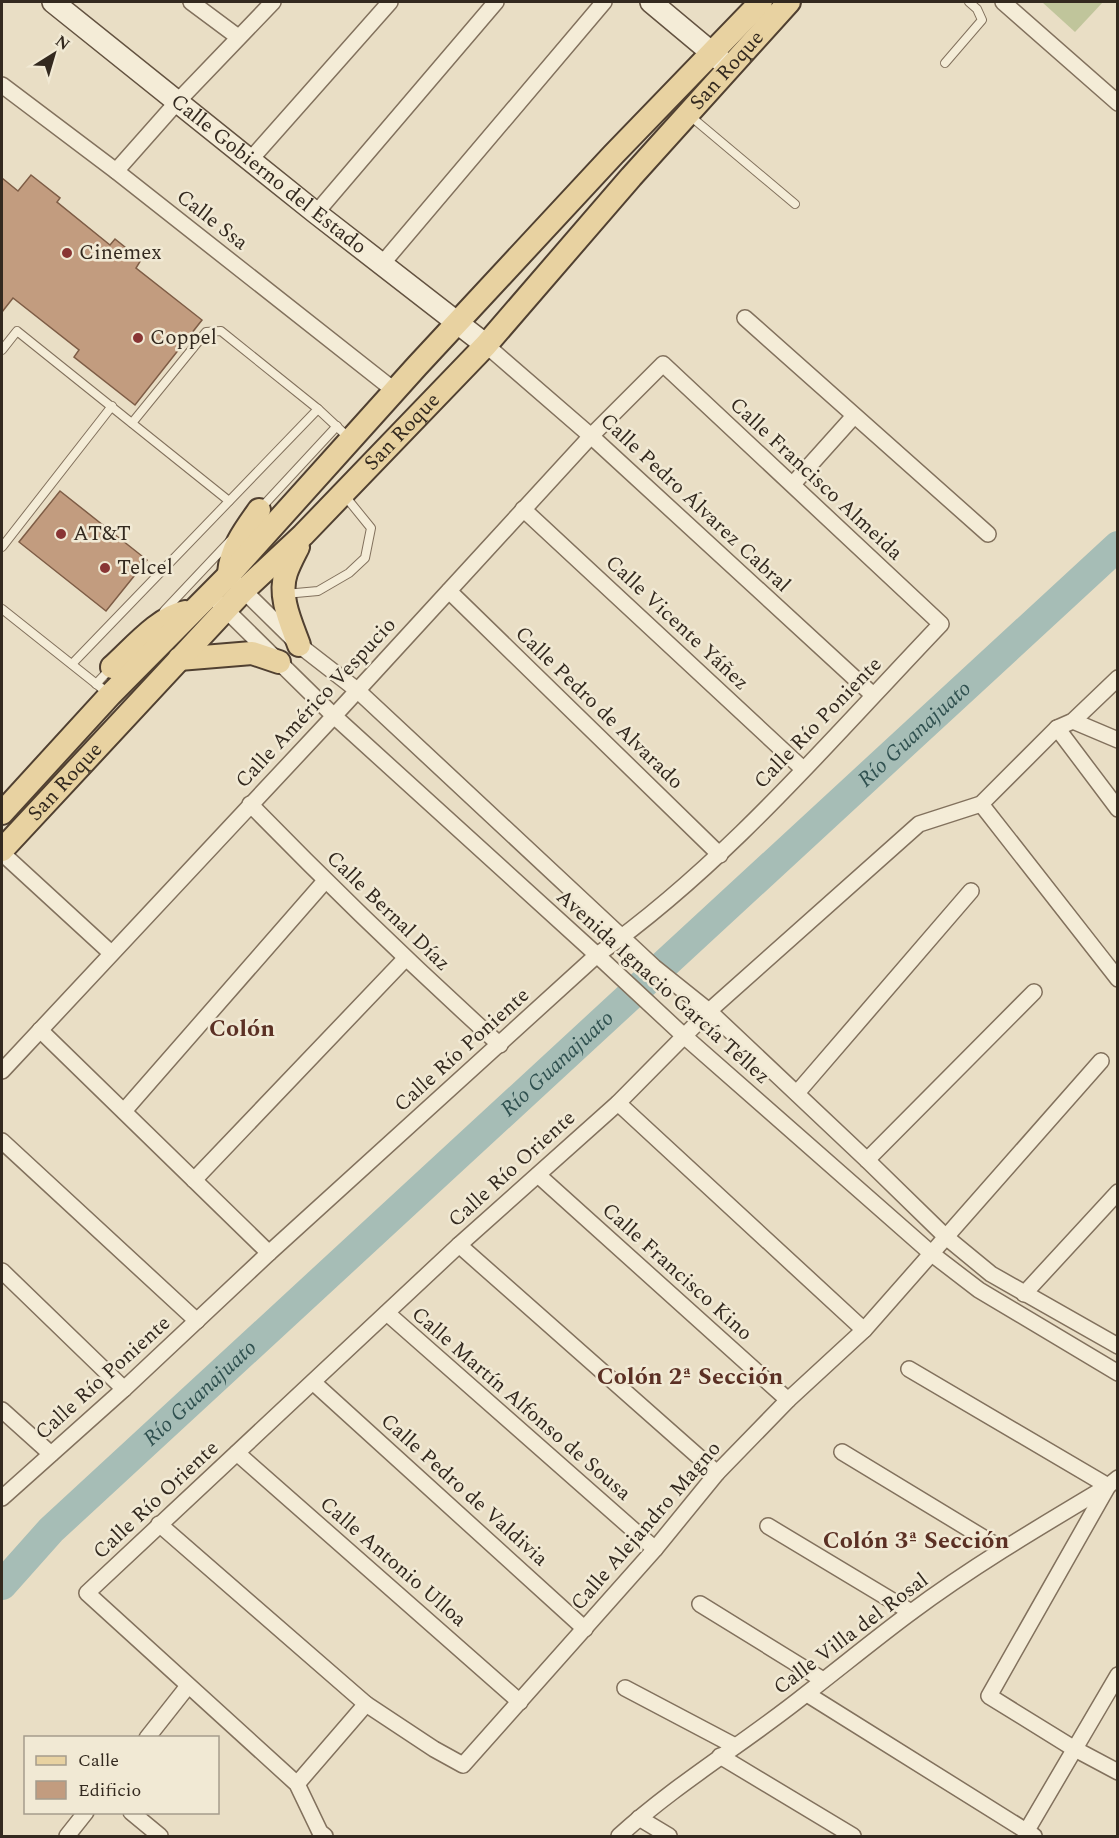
<svg xmlns="http://www.w3.org/2000/svg" width="1119" height="1838" font-family="Spectral,serif">
<rect width="100%" height="100%" fill="#e9dec5"/>
<polygon fill="#c0c59b" points="1042,2 1103,2 1075,32"/>
<g fill="none" stroke-linecap="round" stroke-linejoin="round">
<path stroke="#a6bdb6" stroke-width="30" id="s1" d="M2 1585 51 1530 1118 546"/>
</g>
<g fill="#c29c7f" stroke="#7e5d46" stroke-width="1.5">
<polygon points="31,175 60,198 57,202 110,245 115,239 141,260 136,268 202,320 135,405 74,357 79,350 13,298 2,312 2,178 18,191"/>
<polygon points="60,491 147,560 106,611 19,542"/>
</g>
<g fill="none" stroke-linecap="round" stroke-linejoin="round">
<g stroke="#82715d" stroke-width="10">
<g id="lane">
<polyline points="945,63 982,20 977,9 969,2"/>
<polyline points="689,115 795,204"/>
<polyline points="2,350 17,331 229,501"/>
<polyline points="318,409 349,438"/>
<polyline points="261,508 337,426"/>
<polyline points="2,547 112,406"/>
<polyline points="285,594 318,591 349,573 365,558 371,528 345,496"/>
<polyline points="2,609 109,694"/>
<polyline points="164,611 230,541"/>
<polyline points="72,664 318,409 221,331 206,332 132,423"/>
<polyline points="96,684 111,668"/>
</g>
</g>
<g stroke="#82715d" stroke-width="18">
<g id="street">
<polyline points="191,2 238,37"/>
<polyline points="1003,2 1118,103"/>
<polyline points="2,85 116,171 395,391"/>
<polyline points="251,159 390,2"/>
<polyline points="116,171 178,101 273,2"/>
<polyline points="316,213 496,2"/>
<polyline points="382,264 604,2"/>
<polyline points="745,318 988,534"/>
<polyline points="486,345 591,436 873,695"/>
<polyline points="793,484 854,416"/>
<polyline points="523,509 803,769"/>
<polyline points="238,585 299,645 357,690 654,967 709,1011 867,1160 946,1237 991,1274 1118,1346"/>
<polyline points="449,591 720,855"/>
<polyline points="220,604 334,716 597,955 684,1036 932,1254 979,1290 1118,1373"/>
<polyline points="1073,721 1118,740"/>
<polyline points="1057,728 1118,809"/>
<path d="M250 804C331 887 414 967 500 1045"/>
<polyline points="981,804 1118,979"/>
<polyline points="2,853 111,953"/>
<polyline points="40,1030 269,1253"/>
<path d="M2 1071 334 716 591 436 663 364 941 624C831 739 727 863 597 955L269 1253 124 1389 2 1498"/>
<polyline points="797,1093 971,891"/>
<polyline points="618,1103 864,1330"/>
<polyline points="124,1111 325,881"/>
<polyline points="2,1141 197,1321"/>
<polyline points="867,1160 1034,992"/>
<polyline points="538,1175 788,1400"/>
<polyline points="194,1180 405,959"/>
<polyline points="459,1245 717,1473"/>
<polyline points="2,1271 124,1389"/>
<polyline points="1024,1294 1118,1192"/>
<polyline points="387,1313 655,1549"/>
<polyline points="909,1369 1108,1486 989,1696 1073,1748 1118,1772"/>
<polyline points="314,1383 585,1629"/>
<polyline points="2,1410 51,1454"/>
<polyline points="842,1452 1002,1549"/>
<polyline points="237,1453 520,1702"/>
<polyline points="159,1524 366,1704 434,1749 463,1765 655,1549 717,1473 788,1400 864,1330 1101,1061"/>
<polyline points="768,1526 911,1612"/>
<polyline points="700,1604 823,1680"/>
<polyline points="625,1688 735,1746"/>
<polyline points="807,1694 1034,1836"/>
<polyline points="147,1738 188,1686"/>
<polyline points="720,1756 853,1836"/>
<polyline points="297,1784 366,1704"/>
<polyline points="131,1812 160,1836"/>
<polyline points="639,1818 669,1836"/>
<polyline points="1026,1832 1118,1675"/>
<polyline points="67,1836 86,1812"/>
<polyline points="325,1836 320,1832 297,1784 87,1593 459,1245 618,1103 709,1011 919,824 981,804 1057,728 1073,721 1118,678"/>
<path d="M619 1836C677 1783 745 1743 806 1694 841 1667 875 1639 910 1613 973 1566 1041 1526 1108 1486L1118 1478"/>
</g>
</g>
<g stroke="#635240" stroke-width="24">
<g id="secondary">
<path id="s2" d="M53 2 316 213 486 345"/>
<polyline points="651,2 724,63"/>
</g>
</g>
<g stroke="#504031" stroke-width="26">
<g id="primary">
<path d="M298 547C294 555 289 564 286 573 278 596 291 623 299 645"/>
<path d="M229 573C231 548 244 531 259 510"/>
<polyline points="179,659 252,653 279,662"/>
<path d="M112 667C131 650 160 616 185 612"/>
<polyline points="2,813 110,695 228,576 417,366 613,155 761,2"/>
<path id="s3" d="M2 850 243 591 303 535 486 345 631 177 789 2"/>
</g>
</g>
<use href="#lane" stroke="#f4ecd7" stroke-width="8"/>
<use href="#street" stroke="#f4ecd7" stroke-width="15"/>
<use href="#secondary" stroke="#f4ecd7" stroke-width="21"/>
<use href="#primary" stroke="#e8d2a1" stroke-width="22"/>
</g>
<g fill="#893534" stroke="#f1e9d4" stroke-width="2">
<circle cx="67" cy="253" r="6"/>
<circle cx="138" cy="338" r="6"/>
<circle cx="61" cy="534" r="6"/>
<circle cx="105" cy="568" r="6"/>
</g>
<g text-anchor="middle" dominant-baseline="central" stroke-width="5" stroke-linejoin="round" paint-order="stroke">
<g font-size="21" fill="#33291f" stroke="#f1e9d4">
<text stroke="none"><textPath href="#s3" startOffset="1065">San Roque</textPath></text>
<text stroke="none"><textPath href="#s2" startOffset="276">Calle Gobierno del Estado</textPath></text>
<text transform="translate(212 220) rotate(38)">Calle Ssa</text>
<text stroke="none"><textPath href="#s3" startOffset="579">San Roque</textPath></text>
<text transform="translate(816 479) rotate(43)">Calle Francisco Almeida</text>
<text transform="translate(695 503) rotate(43)">Calle Pedro Álvarez Cabral</text>
<text transform="translate(677 623) rotate(43)">Calle Vicente Yáñez</text>
<text transform="translate(316 703) rotate(-47)">Calle Américo Vespucio</text>
<text transform="translate(599 708) rotate(44)">Calle Pedro de Alvarado</text>
<text transform="translate(818 723) rotate(-46)">Calle Río Poniente</text>
<text stroke="none"><textPath href="#s3" startOffset="93">San Roque</textPath></text>
<text transform="translate(388 911) rotate(44)">Calle Bernal Díaz</text>
<text transform="translate(663 987) rotate(42)">Avenida Ignacio García Téllez</text>
<text transform="translate(462 1050) rotate(-42)">Calle Río Poniente</text>
<text transform="translate(512 1169) rotate(-42)">Calle Río Oriente</text>
<text transform="translate(677 1272) rotate(42)">Calle Francisco Kino</text>
<text transform="translate(103 1378) rotate(-42)">Calle Río Poniente</text>
<text transform="translate(521 1404) rotate(41)">Calle Martín Alfonso de Sousa</text>
<text transform="translate(464 1490) rotate(42)">Calle Pedro de Valdivia</text>
<text transform="translate(156 1500) rotate(-43)">Calle Río Oriente</text>
<text transform="translate(646 1526) rotate(-49)">Calle Alejandro Magno</text>
<text transform="translate(393 1562) rotate(41)">Calle Antonio Ulloa</text>
<text transform="translate(851 1634) rotate(-37)">Calle Villa del Rosal</text>
</g>
<g font-size="21" fill="#33291f" stroke="#f1e9d4" text-anchor="start">
<text x="79" y="253">Cinemex</text>
<text x="150" y="338">Coppel</text>
<text x="73" y="534">AT&amp;T</text>
<text x="117" y="568">Telcel</text>
</g>
<g font-size="22" font-style="italic" fill="#305150" stroke="#f1e9d4">
<text stroke="none"><textPath href="#s1" startOffset="1248">Río Guanajuato</textPath></text>
<text stroke="none"><textPath href="#s1" startOffset="762">Río Guanajuato</textPath></text>
<text stroke="none"><textPath href="#s1" startOffset="276">Río Guanajuato</textPath></text>
</g>
<g font-size="24" font-weight="bold" fill="#5b3024" stroke="#f1e9d4">
<text x="242" y="1029">Colón</text>
<text x="690" y="1377">Colón 2ª Sección</text>
<text x="916" y="1541">Colón 3ª Sección</text>
</g>
</g>
<rect width="1119" height="1838" fill="none" stroke="#33291f" stroke-width="6"/>
<rect x="24" y="1736" width="195" height="78" fill="#f1e9d4" stroke="#a59c8c" stroke-width="1.5"/>
<rect x="36" y="1756" width="30" height="9" fill="#e8d2a1" stroke="#a59c8c" stroke-width="1.5"/>
<text x="78" y="1766" font-size="18" fill="#33291f">Calle</text>
<rect x="36" y="1781" width="30" height="18" fill="#c29c7f" stroke="#a59c8c" stroke-width="1.5"/>
<text x="78" y="1796" font-size="18" fill="#33291f">Edificio</text>
<g transform="translate(54 54) rotate(37)" stroke="#f1e9d4" stroke-width="4.5" paint-order="stroke">
<path d="M0-4.5L10 22L0 15L-10 22Z" fill="#33291f"/>
<text y="-9" font-size="16" font-weight="bold" text-anchor="middle" fill="#33291f">N</text>
</g>
</svg>
